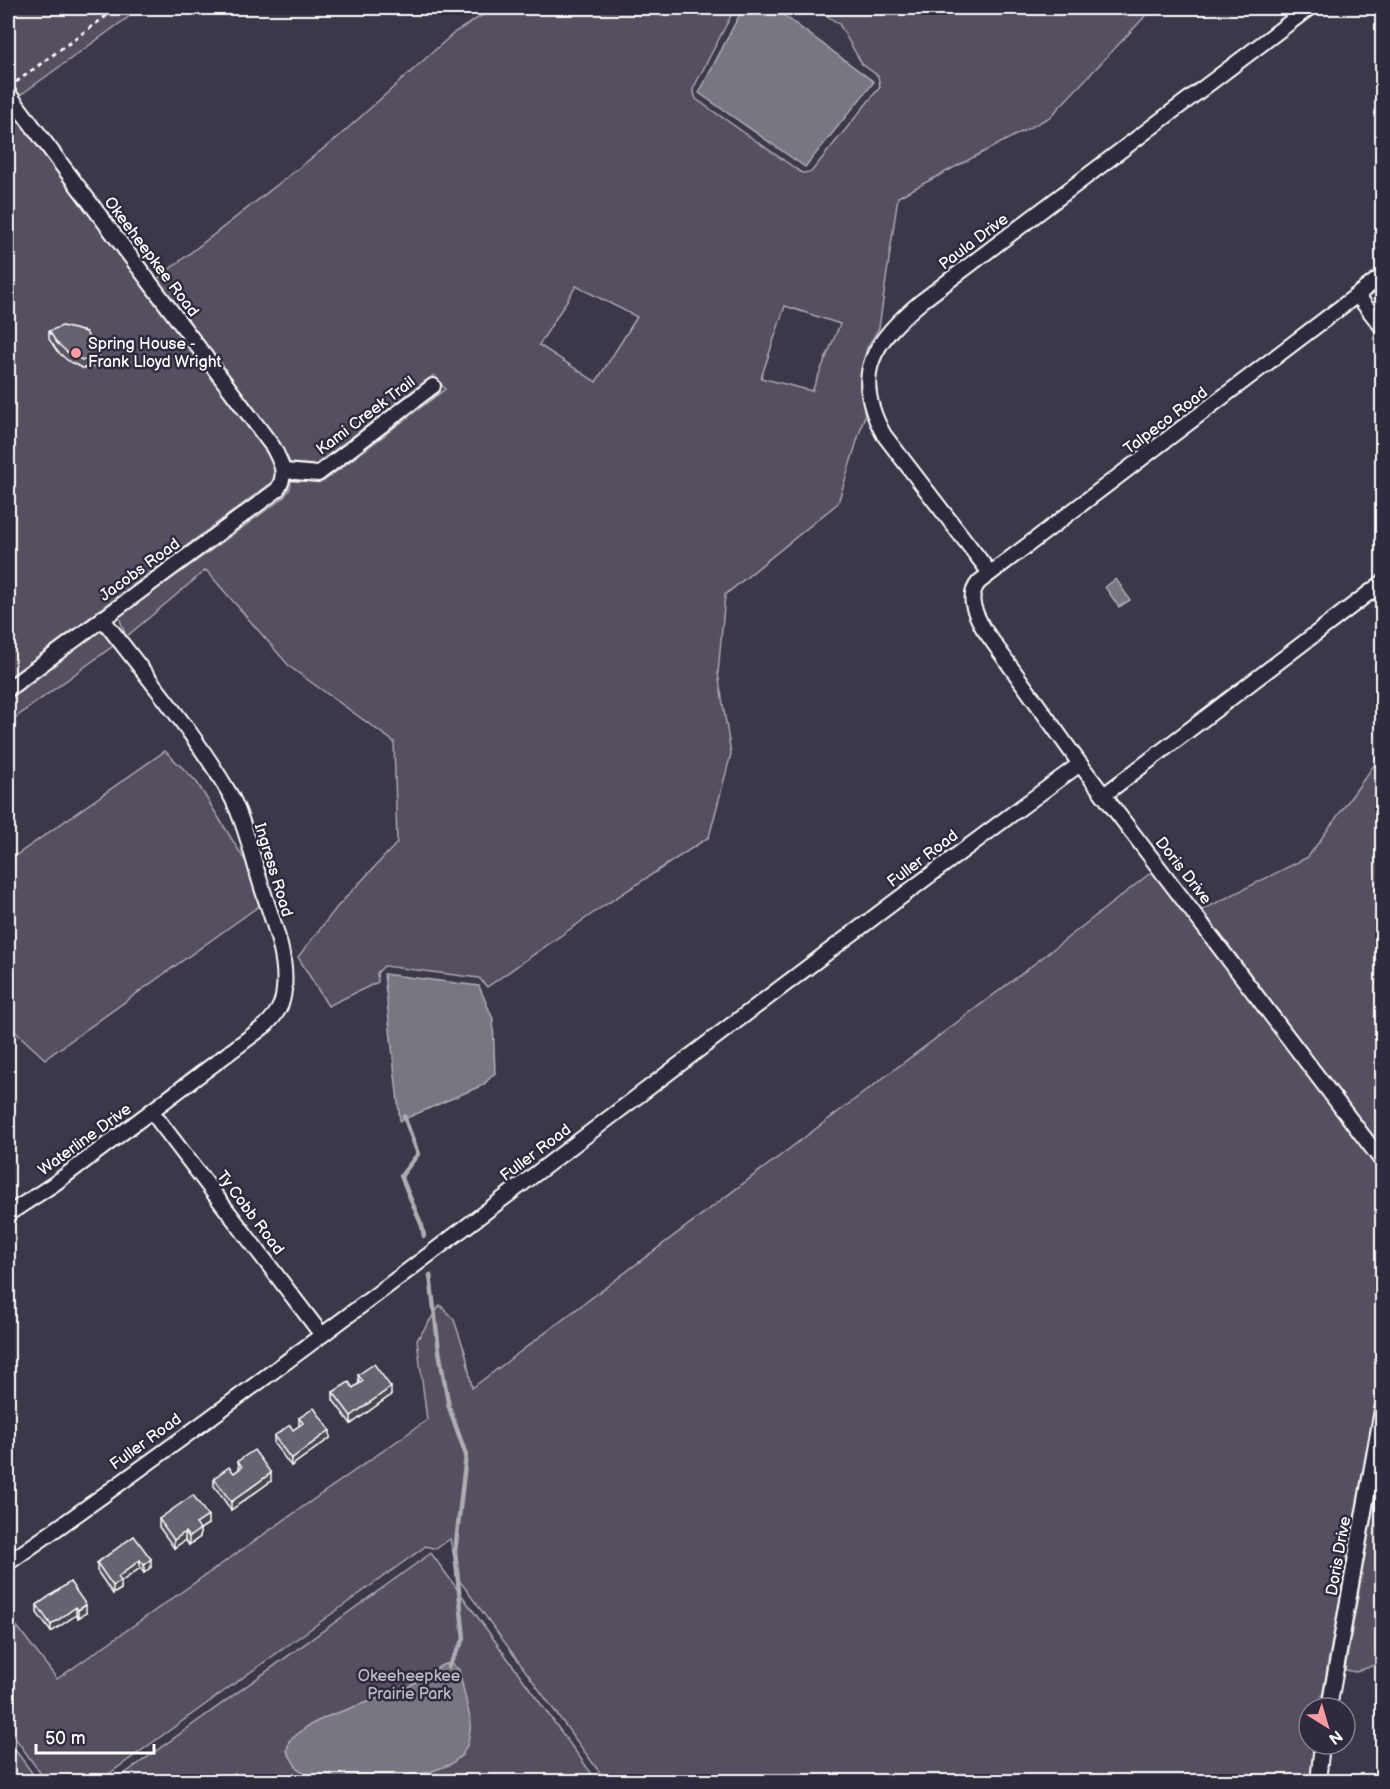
<svg xmlns="http://www.w3.org/2000/svg" width="1390" height="1789" font-family="'Balsamiq Sans',sans-serif">
<rect width="100%" height="100%" fill="#3c3749"/>
<filter id="ink" filterUnits="userSpaceOnUse"><feTurbulence type="fractalNoise" baseFrequency=".0167" numOctaves="2"/><feDisplacementMap in="SourceGraphic" scale="12" xChannelSelector="R" yChannelSelector="G"/><feConvolveMatrix kernelMatrix="1 2 1 2 8 2 1 2 1" color-interpolation-filters="sRGB"/></filter>
<g filter="url(#ink)">
<g fill="#555060" stroke="#aaa8b0" stroke-width="1.5" fill-rule="evenodd">
<polygon points="8,8 141,8 19,96 8,81"/>
<path d="M494 8H735L693 89 696 99 802 173 811 172 880 87 878 76 862 64 839 24 815 8H1153L1050 117 898 197 879 328 867 348 860 376V389L865 415 838 503 725 595 718 673 731 754 709 837 602 907 487 987 479 978 384 966 377 973 378 982 328 1006 298 957 337 907 397 843 394 742 290 667 206 570 126 637 119 617 283 498 290 489 291 481H324L445 389 434 375 315 465 290 463 279 442 157 279 337 138 455 32ZM576 286 637 317 596 382 539 345ZM785 306 840 324 812 391 761 378Z"/>
<path d="M8 107 266 451C272 462 279 472 271 483L8 678Z"/>
<polygon points="101,630 113,646 8,723 8,701"/>
<polygon points="165,751 196,781 246,862 259,906 45,1059 8,1025 8,861"/>
<polygon points="1382,754 1382,1148 1202,910 1308,857"/>
<polygon points="1153,871 1382,1174 1382,1363 1320,1708 1309,1708 1309,1744 1314,1744 1310,1781 606,1781 459,1580 450,1539 436,1549 426,1546 99,1781 46,1781 8,1728 8,1631 16,1625 57,1679 427,1420 417,1340 440,1305 454,1320 466,1355 472,1388 1025,971"/>
<polygon points="1382,1459 1382,1662 1356,1672 1345,1670"/>
<polygon points="431,1553 597,1781 113,1782"/>
<polygon points="8,1740 38,1781 8,1781"/>
</g>
<g fill="#797682" stroke="#afadb4" stroke-width="1.5">
<polygon points="743,8 774,8 874,82 805,167 699,93"/>
<polygon points="1116,579 1130,600 1119,607 1105,587"/>
<polygon points="384,974 479,986 493,1019 495,1073 483,1085 400,1121"/>
<polygon points="451,1663 459,1670 471,1722 468,1743 462,1755 451,1764 430,1772 376,1781 317,1781 297,1768 287,1751 289,1741 308,1726 326,1717 406,1688 442,1665"/>
</g>
<g fill="none" stroke-linecap="round" stroke-linejoin="round">
<g stroke="#afadb4" stroke-width="4.5">
<polyline points="404,1116 418,1154 401,1176 422,1226 424,1236"/>
<polyline points="430,1275 439,1351 449,1407 466,1455 455,1552 464,1639 448,1667"/>
</g>
<g stroke="#fff" stroke-width="18">
<g id="street">
<path d="M8 93 273 447C281 462 288 475 277 490L8 689"/>
<path d="M1382 276 979 582C966 597 975 613 983 628L1080 764 1382 1161"/>
<polyline points="1357,295 1382,327"/>
<polyline points="284,471 318,474 433,386"/>
<path d="M990 573 884 435C850 374 874 341 922 301L1309 8"/>
<polyline points="1104,795 1382,583"/>
<polyline points="152,1112 322,1335"/>
<path d="M8 1214 54 1184 266 1025C277 1014 283 1005 284 989 288 953 269 913 259 878 251 851 244 821 231 796 195 733 146 676 102 618"/>
<path d="M8 1563C373 1307 720 1027 1080 764"/>
<polyline points="1329,1708 1382,1411"/>
<polyline points="1318,1782 1322,1744"/>
</g>
</g>
<polyline stroke="#fff" stroke-width="3" stroke-dasharray="4.5 4.5" stroke-linecap="butt" points="16,82 117,8"/>
<use href="#street" stroke="#2f2a3d" stroke-width="14"/>
</g>
<g fill="#585460" stroke="#fff" stroke-width="1.5">
<polygon points="49,331 100,359 100,367 82,368 67,360 57,351 49,339"/>
<polygon points="358,1375 391,1395 351,1424 333,1400 333,1392 353,1388 359,1383"/>
<polygon points="299,1418 330,1438 291,1466 274,1444 274,1436 293,1430 299,1426"/>
<polygon points="238,1461 271,1481 231,1510 214,1486 214,1478 234,1473 239,1469"/>
<polygon points="159,1519 208,1524 200,1529 200,1537 189,1545 185,1540 174,1548 159,1527"/>
<polygon points="134,1536 151,1567 144,1573 140,1568 121,1582 121,1589 113,1594 97,1571 97,1563"/>
<polygon points="70,1582 86,1613 78,1618 76,1615 51,1632 37,1613 37,1605"/>
</g>
<g fill="#47454e" stroke="#fff" stroke-width="1.5">
<polygon points="391,1387 391,1395 351,1424 351,1416"/>
<polygon points="330,1430 330,1438 291,1466 291,1459"/>
<polygon points="271,1473 271,1481 231,1510 231,1502"/>
<polygon points="208,1516 208,1524 200,1529 200,1537 189,1545 189,1537 196,1524"/>
<polygon points="185,1532 185,1540 174,1548 174,1540"/>
<polygon points="151,1559 151,1567 144,1573 144,1565"/>
<polygon points="140,1560 140,1568 121,1582 121,1589 113,1594 113,1586 118,1577"/>
<polygon points="86,1605 86,1613 78,1618 78,1610"/>
<polygon points="76,1607 76,1615 51,1632 51,1625"/>
</g>
<g fill="#666270" stroke="#fff" stroke-width="1.5">
<polygon points="62,326 86,332 100,359 82,360 67,352 57,343 49,331"/>
<polygon points="374,1364 391,1387 351,1416 333,1392 349,1382 353,1388 363,1381 358,1375"/>
<polygon points="314,1408 330,1430 291,1459 274,1436 290,1425 293,1430 303,1423 299,1418"/>
<polygon points="254,1450 271,1473 231,1502 214,1478 229,1467 234,1473 242,1467 238,1461"/>
<polygon points="193,1495 208,1516 196,1524 200,1529 189,1537 185,1532 174,1540 159,1519"/>
<polygon points="134,1536 151,1559 144,1565 140,1560 118,1577 121,1581 113,1586 97,1563"/>
<polygon points="70,1582 86,1605 78,1610 76,1607 51,1625 37,1605"/>
</g>
</g>
<circle fill="#ff9aa2" stroke="#2f2a3d" stroke-width="2" cx="76" cy="353" r="6"/>
<g text-anchor="middle" dominant-baseline="central" stroke-width="5" stroke-linejoin="round" paint-order="stroke">
<g font-size="16" fill="#fff" stroke="#2f2a3d">
<text transform="translate(974 242) rotate(-37)">Paula Drive</text>
<text transform="translate(151 257) rotate(53)">Okeeheepkee Road</text>
<text transform="translate(366 416) rotate(-37)">Kami Creek Trail</text>
<text transform="translate(1166 421) rotate(-37)">Talpeco Road</text>
<text transform="translate(140 570) rotate(-36)">Jacobs Road</text>
<text transform="translate(923 859) rotate(-37)">Fuller Road</text>
<text transform="translate(273 870) rotate(73)">Ingress Road</text>
<text transform="translate(1183 871) rotate(52)">Doris Drive</text>
<text transform="translate(85 1140) rotate(-36)">Waterline Drive</text>
<text transform="translate(536 1153) rotate(-37)">Fuller Road</text>
<text transform="translate(250 1213) rotate(53)">Ty Cobb Road</text>
<text transform="translate(146 1442) rotate(-36)">Fuller Road</text>
<text transform="translate(1339 1556) rotate(-80)">Doris Drive</text>
</g>
<g font-size="16" fill="#fff" stroke="#2f2a3d" text-anchor="start">
<text x="88" y="344">Spring House -<tspan x="88" dy="18">Frank Lloyd Wright</tspan></text>
</g>
<g font-size="16" fill="#bbb9bf" stroke="#2f2a3d">
<text x="409" y="1676">Okeeheepkee<tspan x="409" dy="18">Prairie Park</tspan></text>
</g>
</g>
<rect width="1390" height="1789" fill="none" stroke="#2f2a3d" stroke-width="30"/>
<rect x="15" y="15" width="1360" height="1759" fill="none" stroke="#fff" stroke-width="2" filter="url(#ink)"/>
<g transform="translate(1327 1726) rotate(143)"><circle r="28" fill="#2f2a3d" stroke="#827f8b" stroke-width="1.5"/>
<path d="M0-4.5L10 22L0 15L-10 22Z" fill="#ff9aa2"/>
<text y="-9" font-size="16" font-weight="bold" text-anchor="middle" fill="#ffffff">N</text>
</g>
<path d="M36 1744v9h118v-9" fill="none" stroke="#ffffff" stroke-width="3"/>
<text x="45" y="1744" font-size="18" fill="#ffffff" stroke="#2f2a3d" stroke-width="4.5" paint-order="stroke">50 m</text>
</svg>
